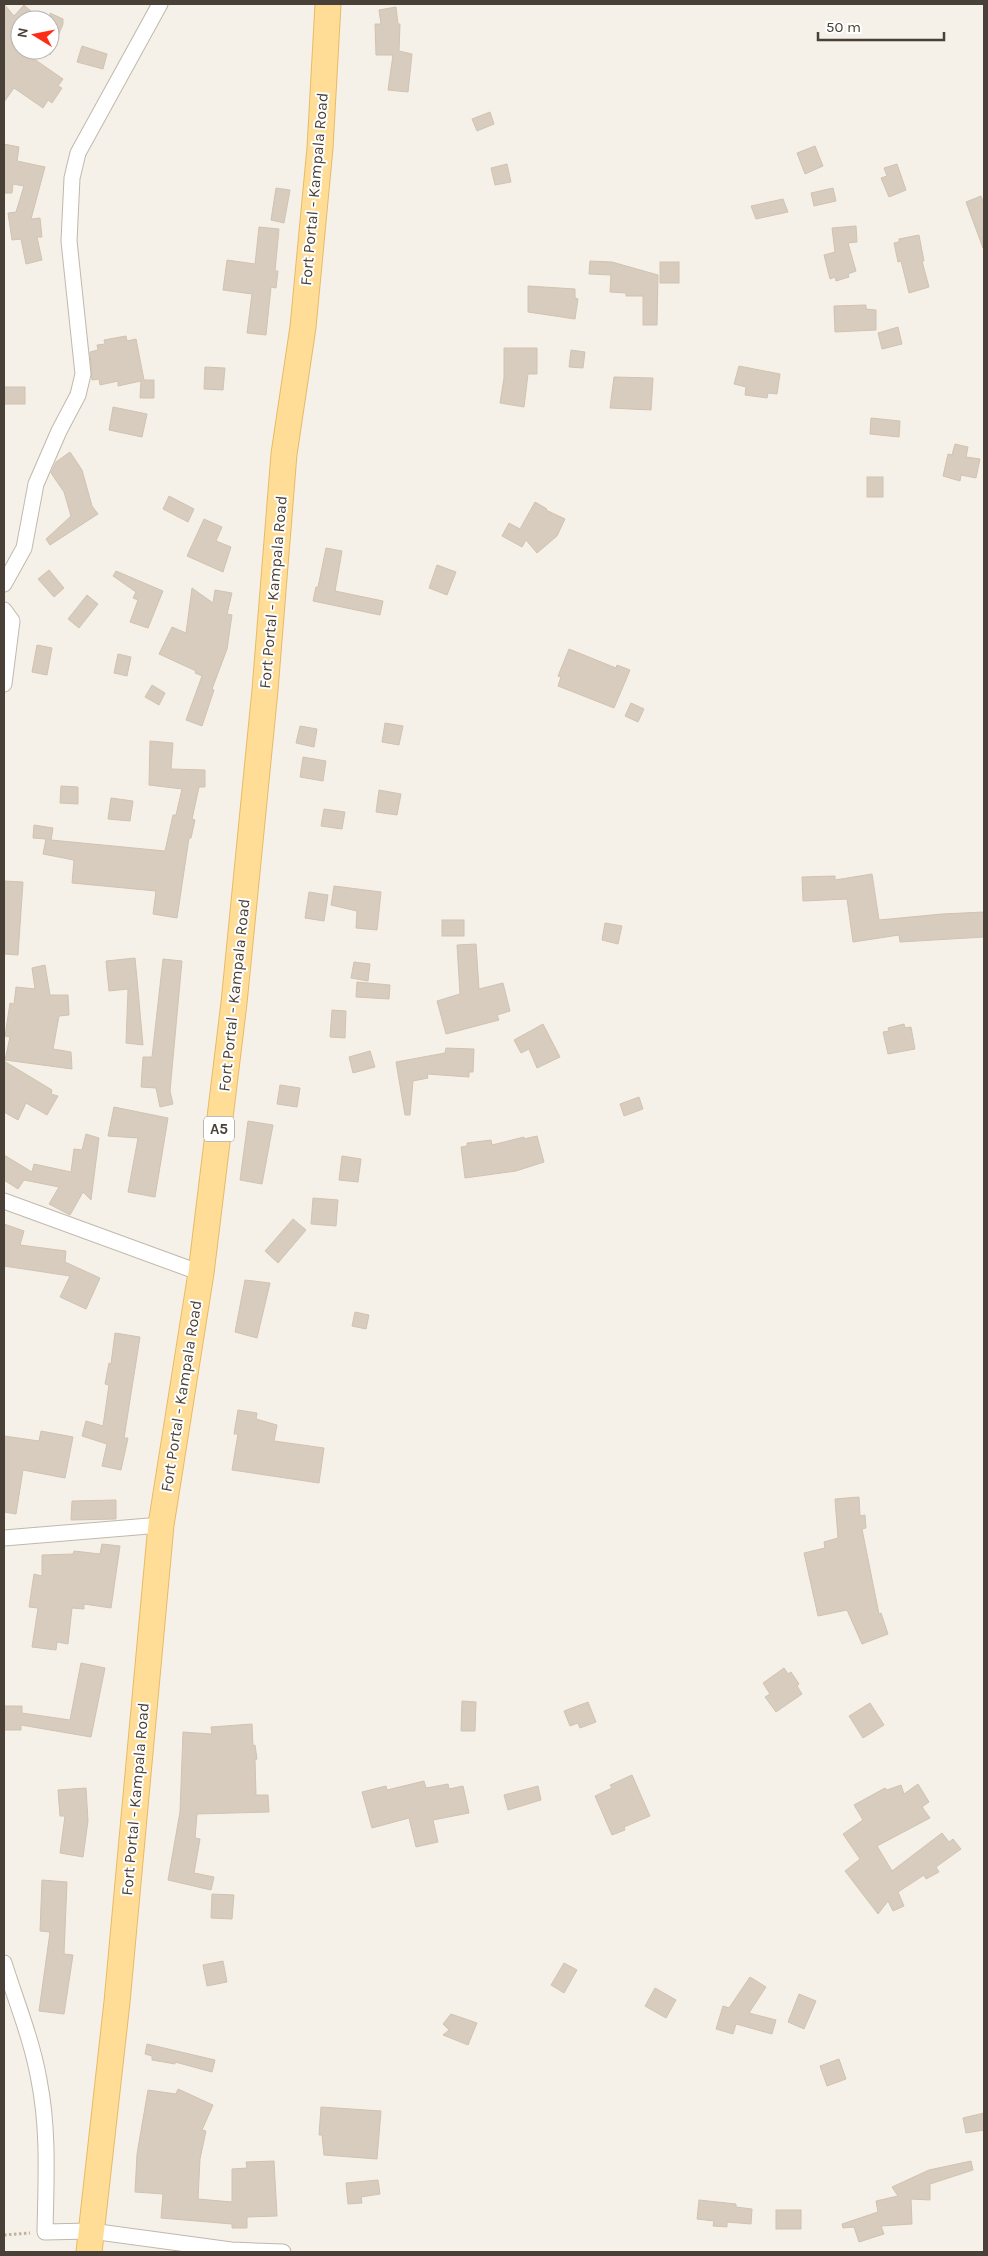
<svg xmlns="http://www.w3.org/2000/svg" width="988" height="2256" font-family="Karla,sans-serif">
<rect width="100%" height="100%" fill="#f5f1e9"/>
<g fill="#d7ccbe" stroke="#d2c3b0">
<polygon points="4,4 14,16 24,5 41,20 18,20 20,23 20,45 11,43 63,79 58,86 62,88 52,103 48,100 43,108 14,88 4,102"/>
<polygon points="396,7 398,24 400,24 399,51 412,54 408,92 388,90 393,55 376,55 375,24 381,24 379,10"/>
<polygon points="50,13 63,19 63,24 50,55"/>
<polygon points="82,46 107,54 103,69 77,62"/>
<polygon points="490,112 494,124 477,131 472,119"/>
<polygon points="4,144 19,147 17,161 45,167 31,219 40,218 42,237 37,237 42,260 26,264 21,239 12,240 8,213 16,212 24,186 13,184 12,193 4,193"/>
<polygon points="815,146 823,166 805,174 797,153"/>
<polygon points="507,164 511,182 495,185 491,168"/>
<polygon points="897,164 906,190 889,197 881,178 887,176 884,168"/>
<polygon points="276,188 290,190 284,223 271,220"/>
<polygon points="833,188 836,201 814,206 811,193"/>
<polygon points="981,196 984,204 983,248 966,202"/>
<polygon points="783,199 788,212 756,219 751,206"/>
<polygon points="856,226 857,242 848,243 856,271 848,274 849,277 836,281 835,277 830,279 824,255 835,252 832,228"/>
<polygon points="259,227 279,229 275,271 278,271 276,288 271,287 266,335 247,333 252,294 223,290 227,260 255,264"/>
<polygon points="919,235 924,261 922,261 929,287 909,293 901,261 898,262 894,243 899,242 899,239"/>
<polygon points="590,261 612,262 658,275 657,325 643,325 643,296 626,296 626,293 610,292 611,275 589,274"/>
<rect x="660" y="262" width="19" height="21"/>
<polygon points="528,286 575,289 575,298 578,299 575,319 528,312"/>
<polygon points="866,305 866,309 876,310 876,330 835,332 834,306"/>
<polygon points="898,327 902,344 882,349 878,333"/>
<polygon points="126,336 127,341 136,339 144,380 154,380 154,398 140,398 141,381 118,386 118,381 100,385 99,379 92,380 90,352 98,350 97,345 105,344 104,340"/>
<polygon points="504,348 537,348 537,374 528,374 524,407 500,403 504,378"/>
<polygon points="571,350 585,352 583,368 569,367"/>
<polygon points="739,366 780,374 777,394 768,393 767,398 745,395 746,387 734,384"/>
<polygon points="205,367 225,368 223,390 204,389"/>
<polygon points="614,377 653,378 651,410 610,408"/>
<rect x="4" y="387" width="21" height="17"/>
<polygon points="113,407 147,414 142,437 109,430"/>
<polygon points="871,418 900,421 899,437 870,434"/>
<polygon points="955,444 968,447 966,457 980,459 976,478 961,475 960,481 943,476 948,454 952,455"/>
<polygon points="70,452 82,470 92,506 98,514 50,545 46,539 71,516 64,492 51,473 56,462"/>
<rect x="867" y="477" width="16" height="20"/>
<polygon points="169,496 194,509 188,522 163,509"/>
<polygon points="535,502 547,509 546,510 565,519 557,536 537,553 526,540 522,547 502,536 509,523 520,529"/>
<polygon points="204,519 222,527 216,541 231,547 223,572 187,556"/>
<polygon points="326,548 342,551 335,591 383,601 380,615 313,601 316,587 318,587"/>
<polygon points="437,565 456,572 447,595 429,588"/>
<polygon points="49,570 64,588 54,597 38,579"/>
<polygon points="116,571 163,591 148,628 130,622 138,600 133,598 136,592 113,576"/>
<polygon points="192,588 213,603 215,590 232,593 227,614 232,615 227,649 212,689 214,690 202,726 186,720 202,676 195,673 196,671 159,654 172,627 186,633"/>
<polygon points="87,595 98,604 79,628 68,619"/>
<polygon points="37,645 52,648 47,675 32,672"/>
<polygon points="569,649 616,668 617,665 630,670 614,708 558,686 561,677 558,676"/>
<polygon points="118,654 131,657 127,676 114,673"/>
<polygon points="152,685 165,693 159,705 145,697"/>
<polygon points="631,703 644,709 638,722 625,716"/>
<polygon points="385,723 403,726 399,745 382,742"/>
<polygon points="300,726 317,729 314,747 296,743"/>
<polygon points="150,741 173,743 171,769 205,770 205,787 199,787 192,819 195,820 191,838 189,838 177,918 153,914 156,891 72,883 74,860 43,854 46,839 33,838 34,825 53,828 51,840 165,851 173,815 176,815 182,789 149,785"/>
<polygon points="303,757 326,761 323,781 300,777"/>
<polygon points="61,786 78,787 78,804 60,803"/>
<polygon points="379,790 401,794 397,815 376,812"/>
<polygon points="111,798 133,801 130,821 108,819"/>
<polygon points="324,809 345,812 342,829 321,826"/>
<polygon points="872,874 879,920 942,914 984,912 984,937 900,942 899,935 853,942 847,899 803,901 802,877 835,876 835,880"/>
<polygon points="4,881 23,882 18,955 4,954"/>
<polygon points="334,886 381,892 377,930 356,928 357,911 331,905"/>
<polygon points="309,892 328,895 324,921 305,918"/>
<rect x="442" y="920" width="22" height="16"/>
<polygon points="605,923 622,926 618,944 602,940"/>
<polygon points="476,944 479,989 503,983 510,1011 497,1015 499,1020 446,1034 437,1001 460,994 457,945"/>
<polygon points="135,958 137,979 143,1045 126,1043 128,989 109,991 106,961"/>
<polygon points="163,959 182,961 170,1091 173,1104 160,1107 156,1088 141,1087 143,1057 152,1057"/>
<polygon points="354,962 370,964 368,981 351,978"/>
<polygon points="45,965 50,995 68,995 69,1015 59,1016 53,1049 71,1052 72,1069 5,1060 10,1037 5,1036 10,1003 14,1004 16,987 35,989 32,968"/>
<polygon points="357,982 390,985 389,999 356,997"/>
<polygon points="332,1010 346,1011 345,1038 330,1037"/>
<polygon points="543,1024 560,1057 537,1068 529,1049 521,1053 514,1040"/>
<polygon points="904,1024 905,1028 911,1027 915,1049 888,1054 883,1032 889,1031 888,1028"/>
<polygon points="446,1048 474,1049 473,1072 469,1072 469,1077 427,1074 428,1078 413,1081 410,1115 405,1115 396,1062 445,1053"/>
<polygon points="370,1051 375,1067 353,1073 349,1057"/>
<polygon points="4,1061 52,1090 51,1094 58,1096 47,1115 26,1103 18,1120 4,1112"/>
<polygon points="280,1085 300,1088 297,1107 277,1104"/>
<polygon points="639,1097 643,1109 624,1116 620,1104"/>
<polygon points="114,1107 168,1118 155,1197 128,1192 138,1138 108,1136"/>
<polygon points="248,1121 273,1125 262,1184 240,1180"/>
<polygon points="86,1134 99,1138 91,1200 83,1192 70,1215 49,1204 59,1187 24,1180 18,1189 4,1180 4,1155 32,1172 34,1164 71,1172 74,1149 82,1150"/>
<polygon points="537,1136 544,1162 516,1171 465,1178 461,1147 467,1146 467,1143 491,1140 492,1145 524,1137 524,1139"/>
<polygon points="342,1156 361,1159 358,1182 339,1180"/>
<polygon points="313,1198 338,1200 336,1226 311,1224"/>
<polygon points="293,1219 306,1230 278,1263 265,1251"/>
<polygon points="4,1224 24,1231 20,1245 66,1251 65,1262 100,1278 86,1309 60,1297 70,1276 4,1266"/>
<polygon points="245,1280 270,1283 257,1338 235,1332"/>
<polygon points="355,1312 369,1315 366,1329 352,1326"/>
<polygon points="115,1333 140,1337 124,1438 128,1438 121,1470 102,1466 107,1444 82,1436 86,1421 103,1426 109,1385 105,1384 109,1363 111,1364"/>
<polygon points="238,1410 257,1413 256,1419 277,1425 274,1441 324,1448 319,1483 232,1470 238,1434 234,1434"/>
<polygon points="41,1431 73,1437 65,1478 23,1470 16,1514 4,1512 4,1436 39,1441"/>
<polygon points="859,1497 860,1516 865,1515 866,1528 862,1529 879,1614 881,1613 888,1634 862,1644 847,1610 818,1616 804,1553 825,1548 824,1542 838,1538 835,1499"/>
<polygon points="116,1500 116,1519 71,1520 72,1501"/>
<polygon points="102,1544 120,1546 111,1608 84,1604 84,1609 72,1608 68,1644 57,1642 56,1650 32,1647 38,1608 29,1607 34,1574 42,1576 42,1555 73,1554 74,1551 100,1554"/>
<polygon points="81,1663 105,1668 91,1737 21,1725 21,1730 4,1730 4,1706 22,1706 22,1713 70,1720"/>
<polygon points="784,1668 788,1674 791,1672 799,1684 797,1686 802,1694 776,1712 765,1697 770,1694 763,1683"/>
<polygon points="462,1701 476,1702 475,1731 461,1731"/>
<polygon points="588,1702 596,1722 580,1728 578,1723 570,1726 564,1711"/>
<polygon points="870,1703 884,1725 863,1738 849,1716"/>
<polygon points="252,1724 253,1746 255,1745 257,1759 255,1760 256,1795 268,1795 269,1812 197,1814 195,1838 200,1839 194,1873 214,1877 211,1890 168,1880 180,1812 183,1732 212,1734 211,1727"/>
<polygon points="632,1775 650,1816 624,1827 625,1830 612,1835 595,1796 612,1788 610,1785"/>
<polygon points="424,1781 426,1788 448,1784 449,1789 463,1786 469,1813 433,1820 438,1842 416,1847 409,1818 372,1828 362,1792 386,1786 387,1790"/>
<polygon points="918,1784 929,1802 922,1807 930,1818 877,1846 892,1871 942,1833 949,1842 953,1839 961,1849 936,1867 939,1872 926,1879 924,1875 898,1892 904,1906 893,1911 888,1901 878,1914 845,1871 860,1859 843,1834 863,1820 854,1805 885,1788 887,1790 901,1785 904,1794"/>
<polygon points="538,1786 541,1800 508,1810 504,1795"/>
<polygon points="86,1788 88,1821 83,1857 60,1853 65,1816 60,1816 58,1790"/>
<polygon points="42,1880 67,1882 64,1954 73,1955 64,2014 39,2011 50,1932 40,1931"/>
<polygon points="212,1894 234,1895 232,1919 211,1918"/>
<polygon points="223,1961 227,1982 207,1986 203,1965"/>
<polygon points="564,1963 577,1970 564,1993 551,1985"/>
<polygon points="750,1977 766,1987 749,2013 776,2020 772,2034 736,2024 733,2034 716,2029 723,2006 729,2008"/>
<polygon points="655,1988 676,2000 666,2018 645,2006"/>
<polygon points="799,1994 816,2001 804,2029 788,2022"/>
<polygon points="451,2014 477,2023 468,2045 443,2035 449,2030 443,2024"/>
<polygon points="147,2044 215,2060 212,2072 175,2062 175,2064 152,2060 152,2056 145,2054"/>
<polygon points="839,2059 846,2079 827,2086 820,2066"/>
<polygon points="178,2089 213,2105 202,2130 206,2131 200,2159 198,2199 232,2202 232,2169 247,2168 246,2162 274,2161 277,2216 247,2217 247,2228 232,2228 232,2224 161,2218 163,2194 135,2192 137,2154 148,2090 176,2094"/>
<polygon points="321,2107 381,2111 377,2159 324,2155 322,2135 319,2135"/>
<polygon points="984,2113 984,2130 966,2133 963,2118"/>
<polygon points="971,2161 973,2170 930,2184 930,2200 911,2199 912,2224 881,2226 884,2234 859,2242 854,2227 843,2228 842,2224 878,2212 876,2201 898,2196 892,2187 929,2170"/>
<polygon points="378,2180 380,2194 361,2197 362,2203 348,2204 346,2183"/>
<polygon points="699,2200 736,2204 736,2207 752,2209 751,2224 727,2222 727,2227 713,2226 714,2221 697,2219"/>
<rect x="776" y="2210" width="25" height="19"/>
</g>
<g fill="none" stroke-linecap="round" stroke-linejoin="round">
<g stroke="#c1b8ab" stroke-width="17">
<g id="street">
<polyline points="4,584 24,548 36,484 59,431 78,395 83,374 69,241 72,178 78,153 160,4"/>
<polyline points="4,610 12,621 4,684"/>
<polyline points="4,1201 201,1273"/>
<polyline points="4,1538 161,1525"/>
<path d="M4 1963C16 2001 32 2040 39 2080 49 2130 46 2181 45 2232L91 2231 231 2250 283 2252"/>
</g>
</g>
<g stroke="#e8ba64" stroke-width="27">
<polyline id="primary" points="89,2252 117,2002 161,1525 201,1273 234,1003 265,690 284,454 303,327 320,148 328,4"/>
</g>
<polyline stroke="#c3b39b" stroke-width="3" stroke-dasharray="2.5 2.5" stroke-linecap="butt" points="4,2235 30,2233"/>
<use href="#street" stroke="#fff" stroke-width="15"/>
<use href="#primary" stroke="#ffdd97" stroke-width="25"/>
</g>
<g text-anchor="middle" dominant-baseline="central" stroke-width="4" stroke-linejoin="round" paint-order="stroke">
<rect fill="#fff" stroke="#807a73" stroke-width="1" x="204" y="1116.5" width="30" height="25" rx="4"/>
<g font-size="15" font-weight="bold" fill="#494137">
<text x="219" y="1129">A5</text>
</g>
<g font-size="16" fill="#494137" stroke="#fff">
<text transform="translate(314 189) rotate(-85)">Fort Portal - Kampala Road</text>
<text transform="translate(273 592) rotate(-85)">Fort Portal - Kampala Road</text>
<text transform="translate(234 995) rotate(-84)">Fort Portal - Kampala Road</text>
<text transform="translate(181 1396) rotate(-81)">Fort Portal - Kampala Road</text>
<text transform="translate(135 1799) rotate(-85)">Fort Portal - Kampala Road</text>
</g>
</g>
<rect width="988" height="2256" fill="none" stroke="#494137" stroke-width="10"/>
<g transform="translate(35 35) rotate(280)"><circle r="24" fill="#ffffff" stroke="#b6b3af"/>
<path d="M0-4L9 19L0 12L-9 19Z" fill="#ff2d15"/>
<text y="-8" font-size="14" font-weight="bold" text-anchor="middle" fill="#494137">N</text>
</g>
<path d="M818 32v8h126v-8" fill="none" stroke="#494137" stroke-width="2.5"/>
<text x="826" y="32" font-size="15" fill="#494137" stroke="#ffffff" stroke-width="4" paint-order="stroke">50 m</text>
</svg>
